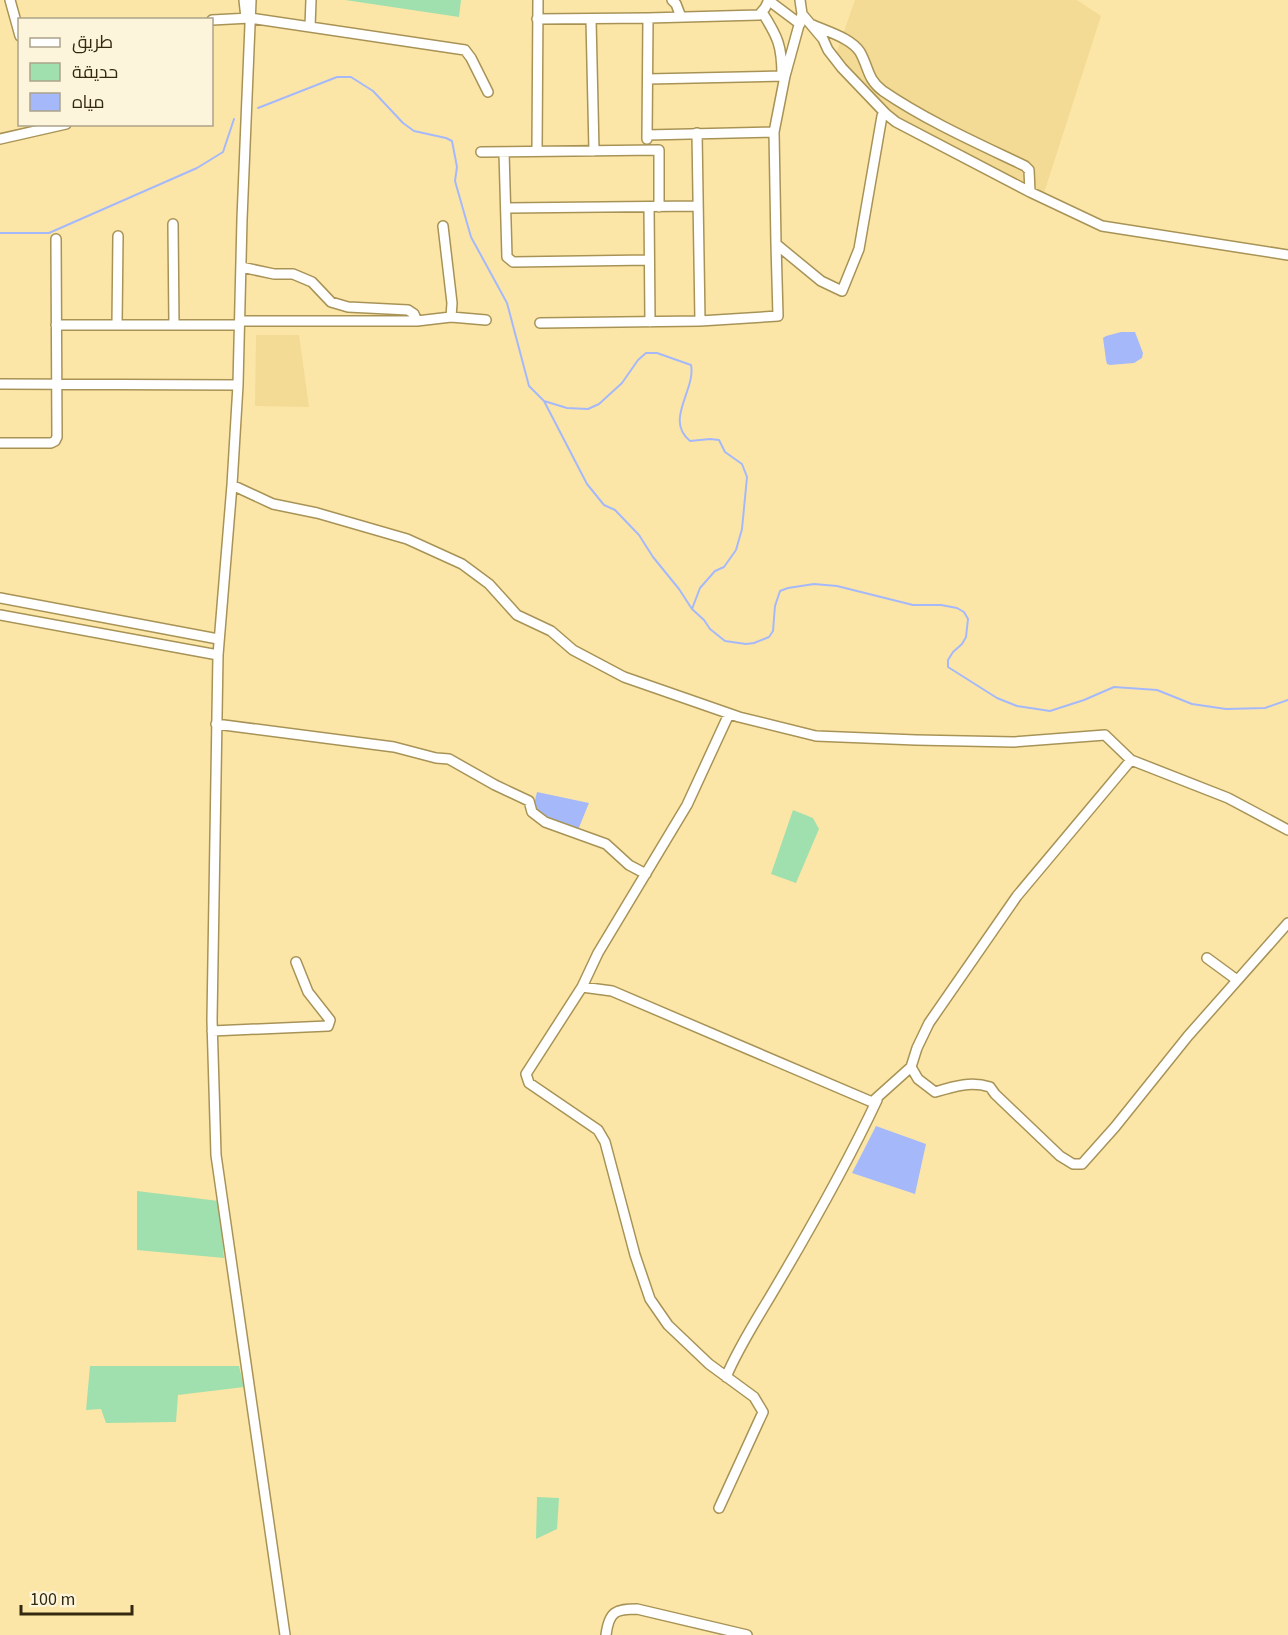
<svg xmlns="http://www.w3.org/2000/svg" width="1288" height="1635" viewBox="0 0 1288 1635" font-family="'Source Sans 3',Cairo,sans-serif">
<rect width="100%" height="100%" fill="#fce6a7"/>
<path fill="#f3da95" d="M855,0H1077L1101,16L1044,193L931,138L902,122L885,108L836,54Z
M256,335H299L309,407L255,406Z"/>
<path fill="#a0e0ae" d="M345,0H461L459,17Z
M793,810L813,818L819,829L796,883L771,874Z
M137,1191L219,1201L224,1258L137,1250Z
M90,1366H239L244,1387L178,1395L176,1422L106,1423L101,1409L86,1410Z
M537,1497L559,1498L557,1529L536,1539Z"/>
<path fill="#a5b9fa" d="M1121,332H1135L1143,353L1142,358L1134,363L1110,365L1107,364L1106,360L1103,338L1106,336Z
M537,792L589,803L578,830L532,812Z
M876,1126L926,1144L915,1194L852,1173Z"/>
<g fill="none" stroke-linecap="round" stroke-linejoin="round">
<path stroke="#a5b9fa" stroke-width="2" d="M258,108L337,77H351L373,91L403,123L414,131L446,138L452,141L457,167L455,181L471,237L507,303L529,386L544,401L567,408L588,409L599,404L622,383L638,360L646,353H657L691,365C696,390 664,420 690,441L710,439L719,440L725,452L742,464L747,477L742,529L736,550L724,567L715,571L700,588L692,609L704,620L710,629L725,641L746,644L754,643L769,637L773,631L775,606L780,591L788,588L814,584L837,586L913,605H941L957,608L964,612L968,619L966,637L962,644L953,652L948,660V667L997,698L1017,706L1050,711L1084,700L1114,687L1157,690L1192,704L1226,709L1265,708L1288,700
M0,233H49L197,168L223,152L234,119
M544,401L587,484L604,505L615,510L639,535L653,557L679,589L692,609"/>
<g stroke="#a89357" stroke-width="12">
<path id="minor" d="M10,0L20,36
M244,0L246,18
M251,0L242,219L238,385L232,485L218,655L212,1020L216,1155L285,1635
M672,0L676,4L681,17
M768,0L800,24
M800,0L802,14L823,39L828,50L842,68L886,114L896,122L1030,192L1102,226L1288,255
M762,12C778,37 782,46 782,76
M537,19L648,18L759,15L765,8L769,0
M591,19L594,151
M212,20L250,18L465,50L471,58L488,92
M813,25C828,32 851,38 860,52C869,68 867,79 883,91C927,121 977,143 1025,166L1029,170L1030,192
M310,27L311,0
M785,76L802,14
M774,132L776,244L821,281L842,291L859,249L882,116L884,113
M697,133L700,321
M647,135L774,132L785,76L648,79
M0,139L66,124
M647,139L648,18
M537,151L538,0
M481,152L659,150V207
M504,152L507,257L513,262L649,260
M649,207L650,322
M506,208L697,206
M173,224L174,325
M241,267L274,274H293L312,282L331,302L348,307L408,310L414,314L417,321
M451,317L486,320
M240,321H417L451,317L452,303L443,226
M540,323L700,321L778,316L776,244
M56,325H239
M117,325L118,236
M0,384L238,385
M0,443H51L55,441L57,437L56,239
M232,485L273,504L317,513L407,539L462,564L489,584L517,615L551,631L573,650L624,677L739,717L816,736L916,740L1014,742L1105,735L1131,760L1228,798L1288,830
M0,598L218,639
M0,615L218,655
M216,724L394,747L436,758L449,759L495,785L529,801L532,812L545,822L606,844L629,865L646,874
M1131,760L1017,896L929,1023L917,1048L911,1067L918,1079L935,1092C955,1086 971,1081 990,1087L995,1094L1060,1156L1073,1164H1082L1115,1127L1188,1036L1288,923
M1207,958L1237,980
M582,987L598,953L687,805L729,714
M212,1031L328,1026L330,1020L308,992L296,962
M726,1377C740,1344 759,1316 777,1285C813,1224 847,1164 877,1100
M719,1508L763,1412L754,1397L709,1364L668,1325L650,1299L635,1255L605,1142L598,1130L529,1083L526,1074L582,987L612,991L872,1102L911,1067
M606,1635C609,1611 616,1609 637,1609L747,1635"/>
</g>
<use href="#minor" stroke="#fff" stroke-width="9"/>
</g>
<rect x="18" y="18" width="195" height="108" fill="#fdf4dc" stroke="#aca38a" stroke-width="1.5"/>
<rect x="30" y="38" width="30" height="9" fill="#ffffff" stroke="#aca38a" stroke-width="1.5"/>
<text x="72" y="48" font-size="18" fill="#322910">طريق</text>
<rect x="30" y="63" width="30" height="18" fill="#a0e0ae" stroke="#aca38a" stroke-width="1.5"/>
<text x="72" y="78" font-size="18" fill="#322910">حديقة</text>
<rect x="30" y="93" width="30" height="18" fill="#a5b9fa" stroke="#aca38a" stroke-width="1.5"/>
<text x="72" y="108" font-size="18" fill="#322910">مياه</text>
<path d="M21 1605v9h111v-9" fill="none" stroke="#322910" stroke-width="3"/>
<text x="30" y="1605" font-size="18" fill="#322910" stroke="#fdf4dc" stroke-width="4.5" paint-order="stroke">100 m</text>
</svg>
